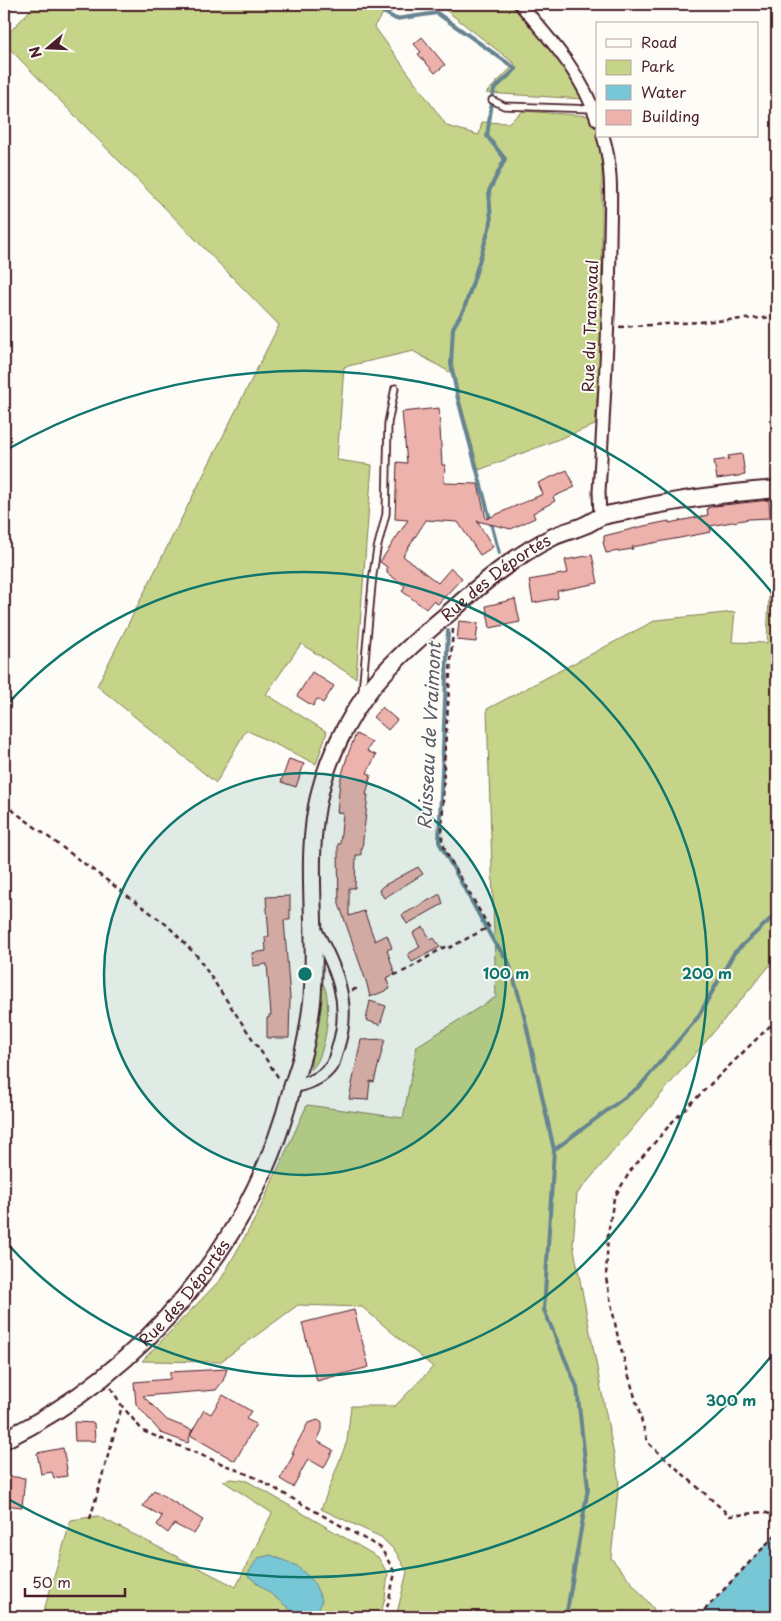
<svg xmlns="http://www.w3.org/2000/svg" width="781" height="1621" viewBox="0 0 781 1621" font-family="'Playpen Sans',sans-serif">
<rect width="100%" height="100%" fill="#fdfcf7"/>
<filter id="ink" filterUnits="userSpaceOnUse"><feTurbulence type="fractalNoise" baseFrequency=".02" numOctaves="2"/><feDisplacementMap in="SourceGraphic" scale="10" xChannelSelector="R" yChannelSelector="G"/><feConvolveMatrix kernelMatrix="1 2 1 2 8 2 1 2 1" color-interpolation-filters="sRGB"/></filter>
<g filter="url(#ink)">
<path fill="#c5d488" stroke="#887a5a" d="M36,4H420L383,14L374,26L447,126L479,135L482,122L508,123L523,111L591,116L597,131L602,157V338L595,425L479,470L453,374L413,351L344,367L337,460L372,465L356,678L301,644L266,694L327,732L316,764L246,730L216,783L97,686L279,325L4,43V38Z
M438,4H512L560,58L584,99L486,93L515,64Z
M777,549V957L577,1194L573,1244L619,1481L611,1558L654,1609L647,1617H396L407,1572L396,1552L381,1537L321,1509L347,1441L351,1406H395L433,1367L362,1307L298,1305L220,1362L142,1361L221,1279L256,1217L307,1105L403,1118L417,1046L496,997L487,709L656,620L735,612L732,642L767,643L771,550Z
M323,984C333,999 326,1062 310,1070L321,986Z
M232,1479L247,1481L378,1557L388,1574L385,1598L380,1617H42L71,1520L98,1516L236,1587L272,1513L223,1481Z"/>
<path fill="#78c7d6" stroke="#668492" d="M777,1534V1617H699Z
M271,1555L297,1566L313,1581L322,1600L317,1616L300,1617L247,1575L258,1558Z"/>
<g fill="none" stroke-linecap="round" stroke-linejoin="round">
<path stroke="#668492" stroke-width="4" d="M369,4L396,19L437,13L516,69L494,89L487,136L505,159L489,191L491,222L473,282L464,309L453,328L451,364L458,399L499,553
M448,631L439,842L494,942L508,960L522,1006L554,1150L544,1310L577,1387L588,1488L566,1617
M554,1150L640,1086L698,1017L734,953L777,913"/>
</g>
<path fill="#edb2ac" stroke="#4a1f2b" d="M422,37L445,65L435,73L418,54L421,52L414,44Z
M439,408L442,465H445L444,483L478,484L486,519L543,494L538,483L567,470L575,487L553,497L555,501L533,513L535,518L511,529L477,521L493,547L480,555L458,522L426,520L403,556L438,583L451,568L462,578L438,604L433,601L426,609L402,591L405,586L387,573V567L380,562L408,520L395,519L397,462L407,463L402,412Z
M742,454L745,475L717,479L714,461L729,459L728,456Z
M769,500L770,518L749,519L710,526L711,532L632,547L633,549L606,553L603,542H604V536L644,526L669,521V523L708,515L707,508L715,506Z
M592,555L598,583L557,591L558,598L533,603L529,580L568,573L565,560Z
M515,599L520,622L490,628L486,606Z
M459,621L478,623L476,642L457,640Z
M312,672L334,686L323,703L317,699L313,706L297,696Z
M382,707L397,720L388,730L373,717Z
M356,734L372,742L367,751L376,755L367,773L371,775L366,795H368L362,849H361V855H356L355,888H349V916L364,911L375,941L387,935L392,948L387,950L395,974L386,978L390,989L370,997L367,984L339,904L338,851V844H340L343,813L337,812L340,781L348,754Z
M289,759L304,764L296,787L281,782Z
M418,867L423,874L384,898L379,890L383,886Z
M440,894L443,904L407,924L402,915Z
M290,896V920H284L290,998L289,1038H267V1018H269V1015H271L267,964L253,966L252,953L266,951L265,937L269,936L266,897Z
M423,927L431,940L434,938L440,947L412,962L408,954L420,947L413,933Z
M370,1001L386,1006L380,1025L366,1020Z
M385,1039L374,1082L370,1081L368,1100L349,1099L361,1040Z
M354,1310L369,1367L317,1381L302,1323Z
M227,1369L223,1381L216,1390L143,1396L167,1420L192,1430L188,1443L161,1433L136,1404L134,1382L170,1379V1372Z
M223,1395L251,1411L246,1419L256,1424L235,1461L190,1435L204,1410L211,1414Z
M318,1420L322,1423V1430L317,1441L333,1450L324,1468L308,1459L293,1487L280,1479L294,1454L292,1453L308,1423Z
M74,1422L94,1423L95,1441H75Z
M63,1448L67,1469H66L67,1476L54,1478L52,1472L41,1474L37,1453Z
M4,1476L25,1478L22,1507L4,1505Z
M154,1490L203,1520L194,1534L174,1524L168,1533L157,1525L162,1516L143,1506Z"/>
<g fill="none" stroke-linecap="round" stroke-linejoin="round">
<g stroke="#4a1f2b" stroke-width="9">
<path id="lane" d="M492,100L504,106L594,109
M362,692L373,574L377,549L386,514L388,423L395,388"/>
</g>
<g stroke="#4a1f2b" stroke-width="15">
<path id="street" d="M520,4C550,39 583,75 597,120
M600,517L599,492C604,410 609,327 610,245C610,209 614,171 603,136
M293,1087C307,1084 323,1079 332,1065C335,1060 336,1052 338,1047C352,1003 336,967 315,929"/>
</g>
<g stroke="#4a1f2b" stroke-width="20">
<g id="secondary">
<path id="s1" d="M4,1440C144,1371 254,1240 292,1088C296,1075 301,1062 304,1049C308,1034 310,1017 312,1002C319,932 303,860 320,792C330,751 355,704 384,673C404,651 426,632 449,613C481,584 514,556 553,537C563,532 574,530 585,525C591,523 596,518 603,516C613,513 625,512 636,509C682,499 730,493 777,489"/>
</g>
</g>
<path stroke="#4a1f2b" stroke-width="2.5" stroke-dasharray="5 4" stroke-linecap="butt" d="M619,327L777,317
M4,804L167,925L197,956L280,1080
M394,975C409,971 429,955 445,947L447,949L489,927L447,854L442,841L444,765L453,629
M352,990L360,988
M777,1019L674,1120L631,1170L614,1198L608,1234L606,1278L618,1338L648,1443L730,1516L763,1512L777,1516
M111,1388L122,1406L143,1431L254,1477L381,1548L395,1573L385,1617
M90,1519L122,1406
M698,1617L777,1533"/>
<use href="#lane" stroke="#fdfcf7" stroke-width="5.5"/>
<use href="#street" stroke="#fdfcf7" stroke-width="11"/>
<use href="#secondary" stroke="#fdfcf7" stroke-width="16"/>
</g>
</g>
<circle cx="305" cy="974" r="201" fill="#0f766e" fill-opacity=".12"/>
<g fill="none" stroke="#0f766e" stroke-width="2.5">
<circle cx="305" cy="974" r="201"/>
<path d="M4 708A402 402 0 1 1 4 1240"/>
<path d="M777 1349A603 603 0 0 1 8 1499M8 449A603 603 0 0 1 777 599"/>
</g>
<g text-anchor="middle" stroke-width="4" stroke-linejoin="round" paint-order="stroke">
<g font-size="16" fill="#4a1f2b" stroke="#fdfcf7">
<text transform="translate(590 326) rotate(-88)" y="6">Rue du Transvaal</text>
<text dy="6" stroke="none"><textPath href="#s1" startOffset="1052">Rue des Déportés</textPath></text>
<text dy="6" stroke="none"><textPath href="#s1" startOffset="235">Rue des Déportés</textPath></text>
</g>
<g font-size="18" font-style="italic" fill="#5a5a67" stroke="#fdfcf7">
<text transform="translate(430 736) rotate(-87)" y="6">Ruisseau de Vraimont</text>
</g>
</g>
<circle cx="305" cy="974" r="8" fill="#0f766e" stroke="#fdfcf7" stroke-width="2.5"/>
<g font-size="15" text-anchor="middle" font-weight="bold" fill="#0f766e" stroke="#fdfcf7" stroke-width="4" stroke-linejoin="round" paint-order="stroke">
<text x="506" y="979">100 m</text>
<text x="707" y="979">200 m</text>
<text x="731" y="1406">300 m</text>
</g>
<rect width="781" height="1621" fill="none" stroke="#fdfcf7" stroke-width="20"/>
<rect x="10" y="10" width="761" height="1601" fill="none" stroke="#4a1f2b" stroke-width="2" filter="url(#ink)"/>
<rect x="596" y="22" width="162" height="115" fill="#fdfcf7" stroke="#b5a4a5"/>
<rect x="606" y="39" width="25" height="8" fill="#fdfcf7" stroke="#b5a4a5"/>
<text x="641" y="48" font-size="15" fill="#4a1f2b">Road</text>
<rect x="606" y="60" width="25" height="15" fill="#c5d488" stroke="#b5a4a5"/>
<text x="641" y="72" font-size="15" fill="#4a1f2b">Park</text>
<rect x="606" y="85" width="25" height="15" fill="#78c7d6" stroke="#b5a4a5"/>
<text x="641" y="98" font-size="15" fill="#4a1f2b">Water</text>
<rect x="606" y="110" width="25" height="15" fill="#edb2ac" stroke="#b5a4a5"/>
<text x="641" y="122" font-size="15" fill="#4a1f2b">Building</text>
<g transform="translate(48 48) rotate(251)" stroke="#fdfcf7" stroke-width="4" paint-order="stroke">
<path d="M0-4L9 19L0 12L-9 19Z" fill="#4a1f2b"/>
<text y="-8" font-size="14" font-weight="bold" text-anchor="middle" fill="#4a1f2b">N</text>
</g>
<path d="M25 1588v8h100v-8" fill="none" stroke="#4a1f2b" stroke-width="2.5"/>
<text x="32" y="1588" font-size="15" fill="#4a1f2b" stroke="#fdfcf7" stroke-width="4" paint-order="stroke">50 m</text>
</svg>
